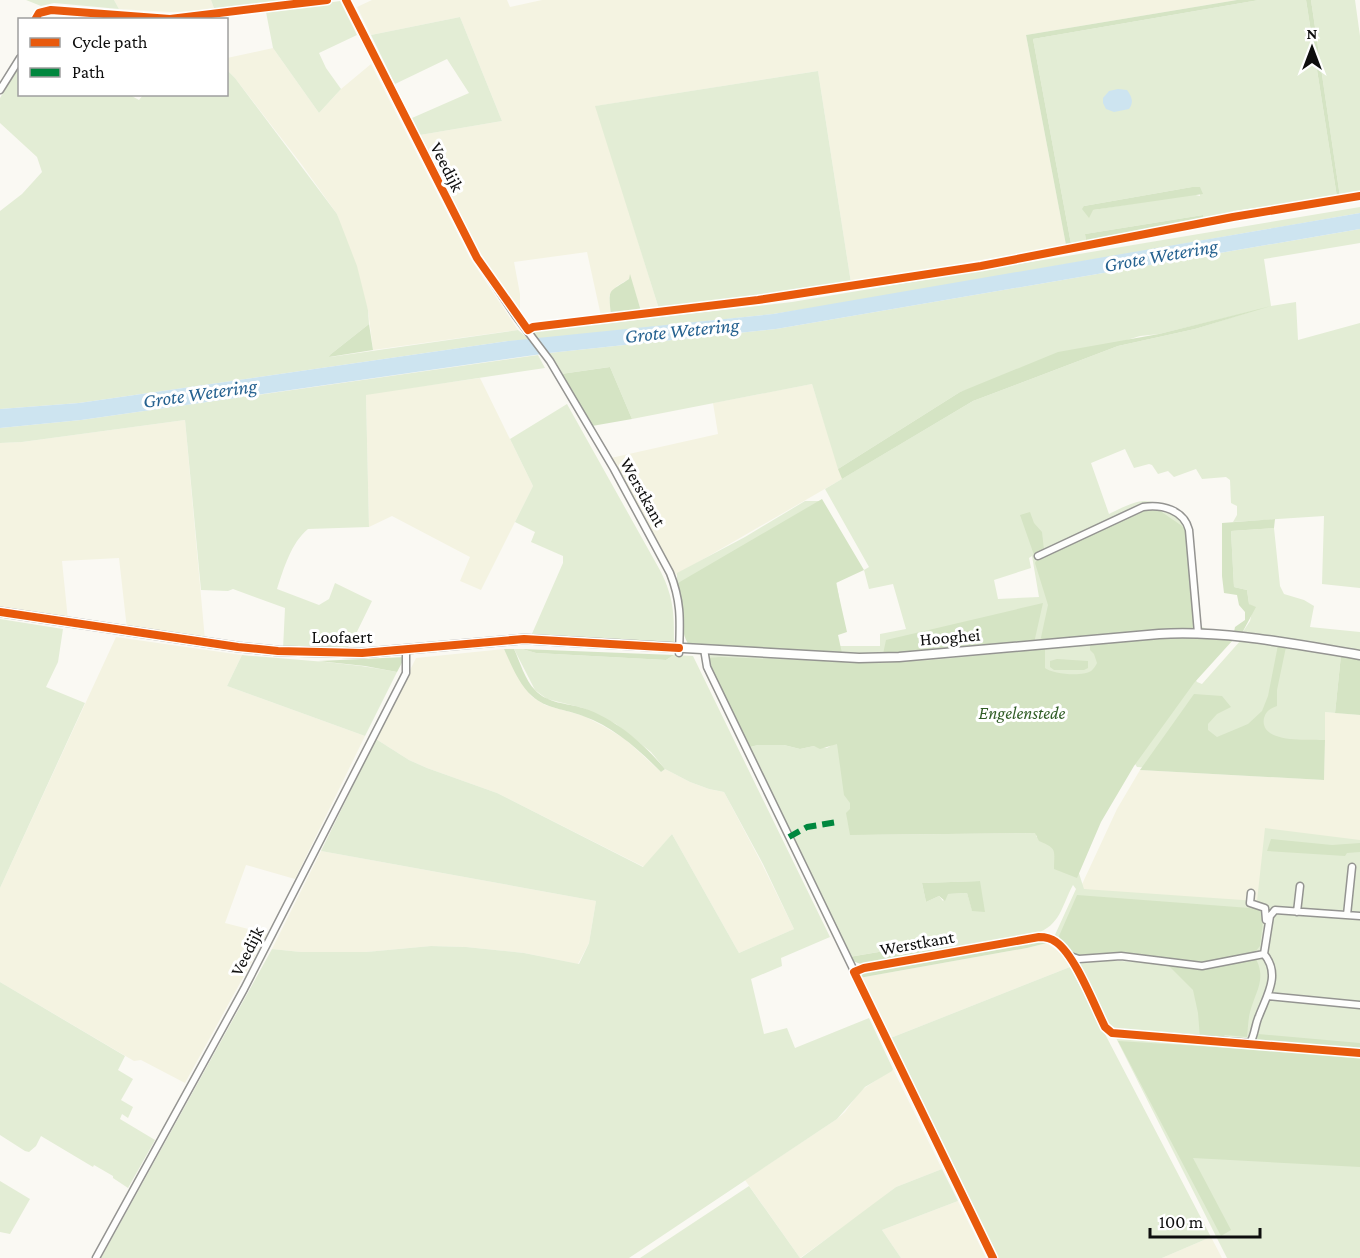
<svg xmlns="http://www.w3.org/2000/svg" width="1360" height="1258" viewBox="0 0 1360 1258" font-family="'Crimson Pro',serif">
<rect width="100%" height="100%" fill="#faf9f3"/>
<path fill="#f4f3e1" d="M114,0H211L215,11L170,12L119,9Z
M372,0H507L510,7L542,0H1237L1026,35L1066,245L851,283L818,71L596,106L659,309L641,311L630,276L629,279L617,286L609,296L611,315L601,316L587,252L514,262L520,294V313L503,293L484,264L466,230L420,135L502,121L460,17L371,35L357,7Z
M273,48L319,113L341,89L371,64L470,258L518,330L373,350L368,310L337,214L302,165L235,78L227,70V58Z
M480,378L533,486L481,590L460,581L470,557L392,516L369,527L366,394Z
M812,384L842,479L676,575L611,458L718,434L713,403Z
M185,420L205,640L127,629L119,558L62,561L68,620L0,610V443L22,442Z
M116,637L242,655L227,686L365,736L295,879L246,865L225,923L267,934L185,1083L141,1060L134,1061L0,982V888Z
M504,649L531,696L545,705L584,716L605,727L625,739L661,772L665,769L690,782L709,789L724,792L762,864L794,929L739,953L672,834L644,867L497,793L427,768L409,760L376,739L416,658Z
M1325,712L1360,715V843L1263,909L1077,895L1117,809L1140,770L1324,780Z
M321,851L596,901L589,943L578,964L524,953L466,947L431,946L366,952H301L272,949Z
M1047,943L1062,954L1070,967L888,1039L859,978L1027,948Z
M893,1069L942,1169L896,1187L868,1209L800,1258L745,1180L837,1119L845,1112L860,1091Z
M958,1201L986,1258H901L882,1230Z
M1211,1237L1222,1258H1162Z"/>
<path fill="#e3edd5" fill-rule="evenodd" d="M26,0H114L119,9L54,3L41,6Z
M211,0H293L215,11Z
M1259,0H1306L1337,197L1233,211V215L1204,220L1203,215L1085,234L1086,241L1071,244L1033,39ZM1192,187H1200V196L1192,194L1093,210L1084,206Z
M1311,0H1355L1360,36V193L1340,197Z
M340,1L357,35L319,53L326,68L341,89L319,113L273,48L266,12Z
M460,17L502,121L420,135L412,118L469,93L447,59L395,84L371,35Z
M19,66L20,94H128L139,100L143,95L226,94L227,70L235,78L337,214L357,266L368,310L369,324L331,354L330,357L518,330L530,340L508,341L79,403L0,409V211L22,194L42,172L37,157L0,123V98Z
M818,71L851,283L659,309L595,106Z
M1360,207V213L826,306L773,314L538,339L532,332L792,302Z
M1360,229V243L1264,259L1271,306L1296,302L1298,340L1360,323V588L1322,584L1324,516L1233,522L1237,515V506L1231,503L1230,480L1226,477L1202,479L1196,469L1174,477L1168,471L1158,474L1152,465L1149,464L1134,468L1125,449L1091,463L1109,514C1146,496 1144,498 1182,513L1189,622L1220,634L1190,670L1197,682L1202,684L1241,640L1341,655L1335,713L1325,712V740H1318L1317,779L1137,767L1130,756L1076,864L1084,889L1257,901L1265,828L1360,840V1258H1227L1114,1034L1076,964L1097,961H1120L1168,964L1069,949L1054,937L1076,889L1073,885C1061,907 1061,925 1035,934L934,952L931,943L849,957L746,748L758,745H784L800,749L814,746L827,748L832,745L745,743L700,646L685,634L677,585V573L745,537L805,501H820L835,573L843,622L835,634V646H880V634L906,629L893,584L869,589L864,570L869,567L825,489L973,401L1118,346L1195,329L1253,311L1159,334L1140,336L960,392L838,469L812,384L632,419L610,367L561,374L549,353L776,329ZM1032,556L1039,597L998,599L994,580L1031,568L1029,558ZM1046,828L1036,837V833L850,835ZM980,881L972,910L967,893L947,894L943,901L939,896L926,902L922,883Z
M538,355L545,368L366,395L369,527L308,529C291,543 284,568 277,589L319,605L329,599L335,583L372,601L351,644L346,649H283L285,608L233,589L228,591L201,590L185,420L22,442L0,443V428L81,420Z
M567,404L661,572C674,599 674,614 674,643L531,636L563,563V556L531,542L535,532L515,522L533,486L510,439Z
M1274,528L1280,586L1284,594L1304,600L1314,606L1310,627L1360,632V651L1242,633L1250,621L1253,607L1249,604L1247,590L1234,587L1231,531Z
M0,619L63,629L58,662L46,687L85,703L0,888Z
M514,649H522L536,653L666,660L674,655L693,656L830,937L781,958L782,966L751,979L764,1034L787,1028L795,1048L869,1018L893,1069L892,1071L865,1087L837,1119L629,1258H101L272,949L301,952H366L431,946L466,947L524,953L579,964L589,943L596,901L321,851L376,739L409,760L427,768L497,793L643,867L672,834L739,953L794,929L763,864L724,792L709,789L690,782L665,769L651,752L616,724L583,708L547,699L535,690Z
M242,655C294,660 345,662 397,672L365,736L227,686Z
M1070,967L1211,1237L1162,1258H998L888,1039Z
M0,982L125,1056L118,1070L133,1079L121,1100L133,1107L128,1118L122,1114L120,1119L155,1140L128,1188L113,1178V1176L94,1165L93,1167L41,1136L36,1146L29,1152L25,1151L0,1135Z
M942,1169L958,1201L882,1230L901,1258H801L896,1187Z
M0,1181L30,1199L10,1234L0,1232Z
M749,1186L800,1258H640Z"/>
<path fill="#d5e4c4" d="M1237,0H1259L1033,39L1071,244L1066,245L1026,35Z
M1306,0H1311L1340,197H1337Z
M1192,187H1200L1203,194L1093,210L1089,218L1082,209L1084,206Z
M1203,215L1204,220L1086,241L1085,234Z
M630,274L641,311L611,315C608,288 608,293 629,279Z
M1271,306L1195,329L1118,346L973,401L842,479L838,469L960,392L1058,352L1159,334Z
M369,324L373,350L329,357L331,354Z
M610,367L632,419L592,426L561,374Z
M822,499L864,570L836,583L847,632L838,635L842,653L689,645C679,632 682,600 678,583Z
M1150,504L1185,528L1195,625L1194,629L1157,631L1040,642L1048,605L1035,563L1036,561Z
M1030,512L1034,523L1042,532L1044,550L1034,555L1020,515Z
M1275,519L1274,528L1231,531L1234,587L1247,590L1249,604L1256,607L1242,633L1234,632L1235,627L1245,620V612L1239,605L1237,595L1224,593L1222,576V523Z
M1043,603L1034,643L959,651L883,654L886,640Z
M1172,637L1233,640L1194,683L1134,766L1101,822L1077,878L1054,869C1054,850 1058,849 1039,841L1035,833L850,835L846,813L850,809V803L844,795L837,744L820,749L814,746L800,749L784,745H758L746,748L706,658L721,657L874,663L933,660L1045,649V668C1052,674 1082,677 1091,671C1093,670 1096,665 1097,663L1094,654L1090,650V645Z
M1278,645L1286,647L1277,690V706C1271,708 1266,711 1264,718C1259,744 1308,739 1325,740L1324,780L1140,770L1194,694L1222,696L1231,707L1217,714L1208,724V730L1217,737L1248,724L1262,711L1268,696Z
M504,649H514C520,662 525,680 535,690C548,704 567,703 583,708C616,719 643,743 665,769L661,772C638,749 614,727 583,716C566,709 546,709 532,696C519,685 511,664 504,649Z
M522,649L674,655L666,660L536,653Z
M1341,655L1360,658V715L1335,713Z
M405,657L397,672L365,666L318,661Z
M1057,659L1088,661V668L1084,670H1054L1050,667V661Z
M1271,839L1332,845L1360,843V852L1347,853L1345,856L1267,851Z
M980,881L985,912L972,911L967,893L948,894L945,901L939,896L926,902L922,883Z
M1077,895L1263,909L1264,913L1260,946L1255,952L1202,964L1133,956L1078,958C1070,954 1061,946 1059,936Z
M1032,940L1047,943L1027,948L859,978L864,972Z
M932,943L934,952L864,965L855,962L849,957Z
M1255,957C1267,979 1256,990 1250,1012C1248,1020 1248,1029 1247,1037L1225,1035L1220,1040L1200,1038L1198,1013L1193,990L1169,966L1203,967Z
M1258,1034L1360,1043V1050L1257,1043L1253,1041Z
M1118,1041L1360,1056V1167L1193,1158L1231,1230L1221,1236Z"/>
<path fill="#cde4f0" d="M1118,89L1127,90C1132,97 1134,102 1129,109L1114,112L1106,109L1103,103V98L1109,91Z
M1360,213V229L776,329L549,353L81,420L0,428V409L79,403L508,341L773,314Z"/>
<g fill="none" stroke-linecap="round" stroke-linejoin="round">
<g stroke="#949491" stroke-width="9">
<path id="minor" d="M346,0L477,258L516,316L550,361L614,469L670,573C682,603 680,623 679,653
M35,20L39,13L51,10L170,19L327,0
M0,90L20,58
M1038,556L1143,507C1162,504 1184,510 1189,530L1198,633
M704,649L707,667L993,1258
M1251,893L1250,903L1265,908L1266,920
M1297,912L1300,886
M1347,915L1352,867
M1070,956L1079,959L1121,956L1202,966L1264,954
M854,972L864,968L1039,937C1045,937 1052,939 1056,942C1075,955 1094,1005 1105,1027L1112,1033L1250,1043C1255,1035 1255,1024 1259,1016C1267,995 1281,974 1264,954L1270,916L1275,910L1360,916
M1268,996L1360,1005
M96,1258L244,989L406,673V650"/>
</g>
<g stroke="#949491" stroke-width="11">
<path id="tertiary" d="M0,612L238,647L278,651L362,653L524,639L859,658L899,657L1159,634C1226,630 1293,644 1360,655"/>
</g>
<use href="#minor" stroke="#fefefd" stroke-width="6"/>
<use href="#tertiary" stroke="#fefefd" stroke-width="8"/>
<path stroke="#00873e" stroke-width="6" stroke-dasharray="12 6" stroke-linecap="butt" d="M789,837L807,827L837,822"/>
<g stroke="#fff" stroke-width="11">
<path id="cycleway" d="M346,0L477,258L528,330L533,327L758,300L981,266L1233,217L1360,196
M35,20L39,13L51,10L170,19L327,0
M0,612L238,647L278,651L362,653L524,639L679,648
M993,1258L854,972L864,968L1039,937C1045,937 1052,939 1056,942C1075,955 1094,1005 1105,1027L1112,1033L1360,1053"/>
</g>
<use href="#cycleway" stroke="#e8590c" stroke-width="8"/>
</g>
<g text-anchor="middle" stroke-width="6" stroke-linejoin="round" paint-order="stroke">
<g font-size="18" fill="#0e0e0e" stroke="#fff">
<text transform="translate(447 167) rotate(63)" y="6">Veedijk</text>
<text transform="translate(643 492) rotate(61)" y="6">Werstkant</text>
<text x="342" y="643">Loofaert</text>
<text transform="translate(950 637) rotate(-5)" y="6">Hooghei</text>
<text transform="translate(917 943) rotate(-10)" y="6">Werstkant</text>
<text transform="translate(247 951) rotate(-63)" y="6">Veedijk</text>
</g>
<g font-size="18" font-style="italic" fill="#315d26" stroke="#fff">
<text x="1022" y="719">Engelenstede</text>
</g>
<g font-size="20" font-style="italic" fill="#266290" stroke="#fff">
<text transform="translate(1161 255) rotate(-10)" y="7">Grote Wetering</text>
<text transform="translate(682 330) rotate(-6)" y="7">Grote Wetering</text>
<text transform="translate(200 393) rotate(-8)" y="7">Grote Wetering</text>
</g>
</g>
<rect x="18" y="18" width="210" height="78" fill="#ffffff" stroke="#9f9f9f" stroke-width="1.5"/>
<rect x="30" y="38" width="30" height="9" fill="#e8590c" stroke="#9f9f9f" stroke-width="1.5"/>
<text x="72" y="48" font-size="18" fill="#0e0e0e">Cycle path</text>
<rect x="30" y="68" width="30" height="9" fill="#00873e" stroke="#9f9f9f" stroke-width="1.5"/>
<text x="72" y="78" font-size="18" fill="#0e0e0e">Path</text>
<g transform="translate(1312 48)" stroke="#ffffff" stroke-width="4.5" paint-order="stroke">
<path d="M0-4.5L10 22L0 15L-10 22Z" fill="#0e0e0e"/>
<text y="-9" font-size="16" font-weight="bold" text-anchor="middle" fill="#0e0e0e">N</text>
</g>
<path d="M1150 1228v9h110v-9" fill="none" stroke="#0e0e0e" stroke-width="3"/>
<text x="1159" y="1228" font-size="18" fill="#0e0e0e" stroke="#ffffff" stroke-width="4.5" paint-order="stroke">100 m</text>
</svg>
